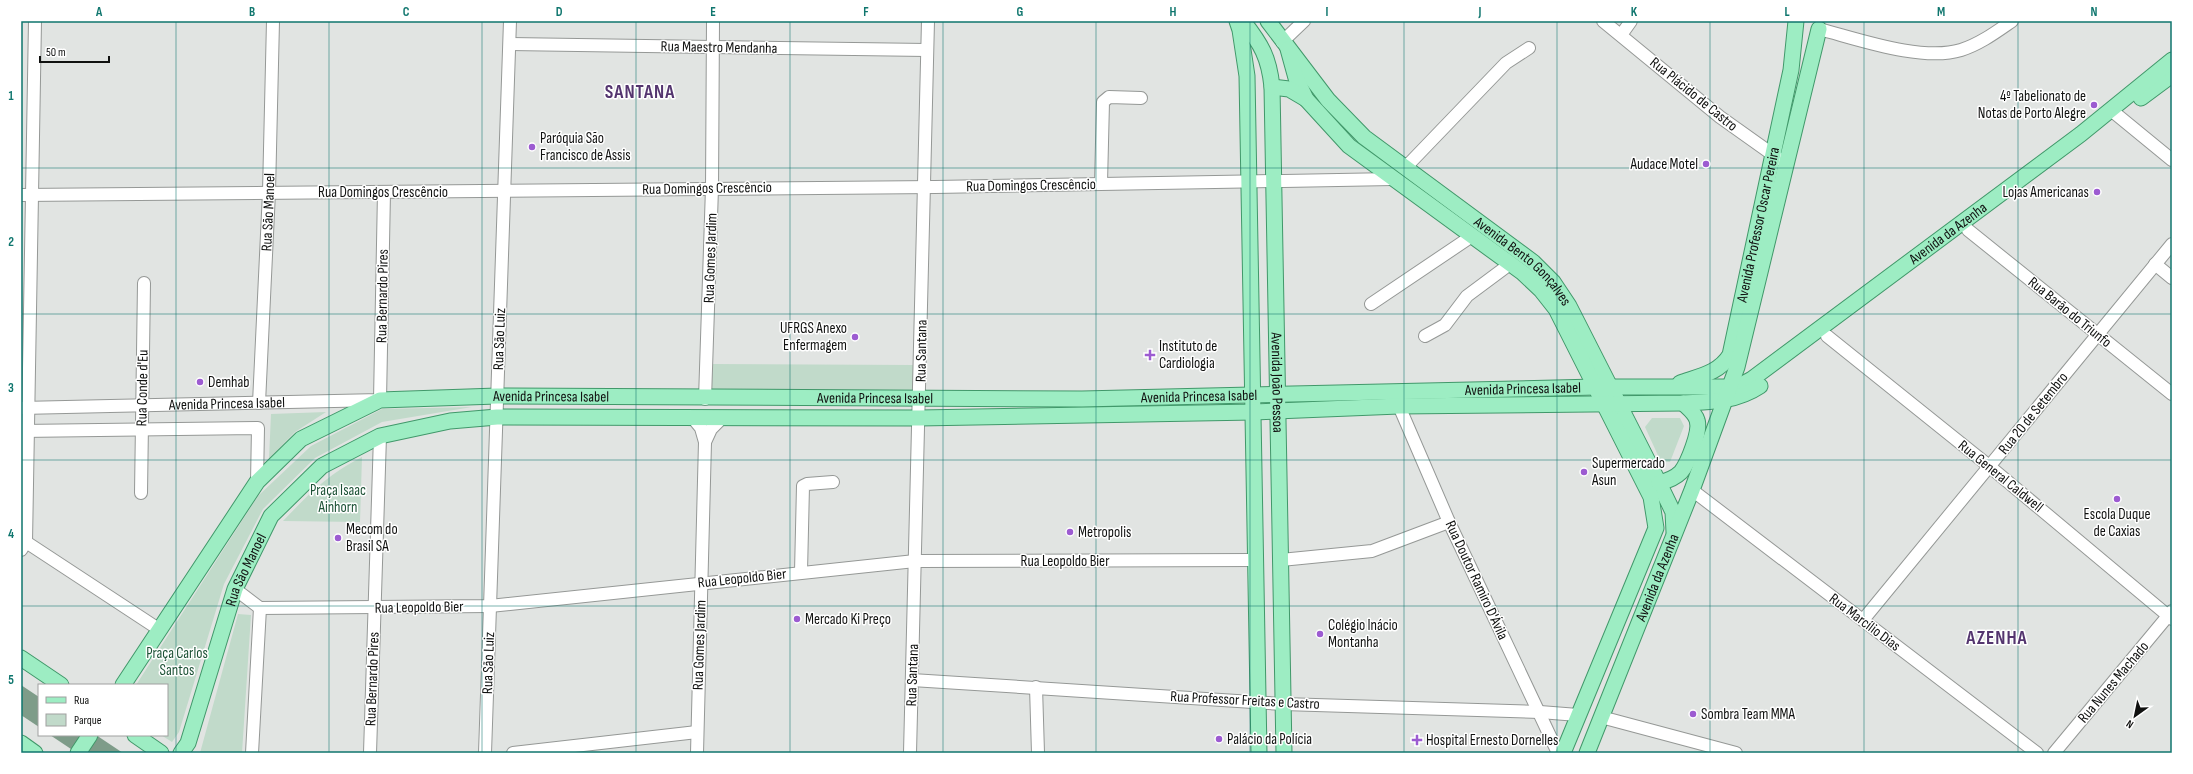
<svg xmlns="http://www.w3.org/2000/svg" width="2193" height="774" viewBox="0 0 2193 774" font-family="'Sofia Sans Condensed',sans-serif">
<rect width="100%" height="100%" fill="#e1e4e2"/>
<path fill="#c1daca" d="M711,364L913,365V392L711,391Z
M472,407L382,422L315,458L263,509L224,584L179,732L172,742L161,735H167V685H136L258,496L311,446L382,409Z
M326,412L295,432L269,459L271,414Z
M1652,418H1680L1684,426L1670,462H1661L1645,427Z
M362,457L360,522L283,521C311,492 326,476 362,457Z
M238,614L251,615L242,753H200Z"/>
<path fill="#7e9c89" d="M21,685L39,697V727L21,715Z
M50,735H96L123,753H77Z"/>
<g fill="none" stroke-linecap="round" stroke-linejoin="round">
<g stroke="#959896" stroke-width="14">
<g id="minor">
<path d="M1603,21L1720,117L1779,159"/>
<path d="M1819,29C1858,39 1922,62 1961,50C1980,44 1996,32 2012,21"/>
<path d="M1621,35L1631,21"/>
<path d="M1282,42L1304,21"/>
<path d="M510,44L927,50"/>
<path d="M2111,110L2172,160"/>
<path d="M1405,168L1506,63L1529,48"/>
<path d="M1101,183L1103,102L1109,97L1141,98"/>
<path d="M21,195L935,187L1393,179"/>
<path d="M1968,230L2172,394"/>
<path d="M2155,264L2172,278"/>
<path d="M1371,304L1472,236"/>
<path d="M1425,336L1445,325L1467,296L1510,264"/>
<path d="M1827,336L1989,466L2172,619"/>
<path d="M705,399L712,188L713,21"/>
<path id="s1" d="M259,403L269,192L273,21"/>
<path d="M1399,406L1449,522L1558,753"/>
<path id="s2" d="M21,408L380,400L384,192"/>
<path d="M692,417L701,428L705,442L697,753"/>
<path d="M21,431L258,428L257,482"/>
<path d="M705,442L711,429L722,418"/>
<path d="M1692,490L2037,753"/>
<path d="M141,493L144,283"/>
<path d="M26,542L160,630"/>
<path d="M21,550L26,542L35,21"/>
<path d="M1281,560L1372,551L1449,522"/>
<path d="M801,572L803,486L807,484L833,482"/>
<path d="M235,589L260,608L490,606L915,561L1255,560"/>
<path d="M1863,620L2172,244"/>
<path d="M912,680L1283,704L1540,712L1578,715"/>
<path d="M1036,687L1038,753"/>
<path d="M1601,717L1736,753"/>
<path d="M252,753L260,608"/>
<path d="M370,753L380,436"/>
<path d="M485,753L510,21"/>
<path d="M513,753L697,732"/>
<path d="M910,753L928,21"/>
<path d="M2054,753L2172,611"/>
</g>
</g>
<g stroke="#41986a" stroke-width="17">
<g id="major">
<path d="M1237,21L1240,30L1247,76L1259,753"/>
<path id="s3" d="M1243,21C1261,44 1269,57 1272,87L1284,753"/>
<path id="s4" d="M1268,21L1328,100L1364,137L1533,262L1553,282L1569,306L1659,483L1673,512L1674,532"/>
<path d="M1288,49L1296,78L1306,99L1349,146L1523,273L1541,290L1556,309L1651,497L1656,528L1563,753"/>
<path d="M1272,87L1289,89L1306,99"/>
<path d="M2141,98L2172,75"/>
<path id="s5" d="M1680,383C1700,376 1719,373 1730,355L1791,70L1796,21"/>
<path d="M1659,483C1667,481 1675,478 1681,472C1688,463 1701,431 1697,420C1695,413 1688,408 1683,403"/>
<path d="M21,658L61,685"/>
<path id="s6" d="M123,685L257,482L301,439L380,400L497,396L1082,399L1596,387H1730L1741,385L1752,379L2081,134L2172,60"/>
<path d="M135,735L161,753"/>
<path d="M21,743L35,753"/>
<path d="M78,753L90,735"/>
<path id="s7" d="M181,753L188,743L235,589L271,516L322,466L380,436L450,421L497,417L919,418L1254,412L1399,406L1683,403C1710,402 1736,402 1760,386"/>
<path id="s8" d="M1587,753L1692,490L1737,367L1819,29"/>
</g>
</g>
<use href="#minor" stroke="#fff" stroke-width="12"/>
<use href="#major" stroke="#9dedc3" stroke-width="15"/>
</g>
<path fill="none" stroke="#0f766e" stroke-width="1" stroke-opacity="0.55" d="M176,21V753M329,21V753M482,21V753M636,21V753M790,21V753M943,21V753M1096,21V753M1250,21V753M1404,21V753M1557,21V753M1710,21V753M1864,21V753M2018,21V753M21,168H2172M21,314H2172M21,460H2172M21,606H2172"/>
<g fill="#9c5bd1" stroke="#fff" stroke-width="1.5">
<circle cx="2094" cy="105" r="4"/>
<circle cx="532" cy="147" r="4"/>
<circle cx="1706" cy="164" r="4"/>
<circle cx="2097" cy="192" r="4"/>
<circle cx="855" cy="337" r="4"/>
<path d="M1148 349h4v4h4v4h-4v4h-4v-4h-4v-4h4z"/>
<circle cx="200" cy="382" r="4"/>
<circle cx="1584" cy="472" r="4"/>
<circle cx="2117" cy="499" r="4"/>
<circle cx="1070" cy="532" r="4"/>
<circle cx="338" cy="538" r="4"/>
<circle cx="797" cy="619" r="4"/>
<circle cx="1320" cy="634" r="4"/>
<circle cx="1693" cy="714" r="4"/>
<circle cx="1219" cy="739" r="4"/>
<path d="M1415 734h4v4h4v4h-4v4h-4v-4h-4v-4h4z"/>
</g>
<g text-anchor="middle" stroke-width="3" stroke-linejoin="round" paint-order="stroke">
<g font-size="15" fill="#101110" stroke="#fff">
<text transform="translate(719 47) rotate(1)" y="5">Rua Maestro Mendanha</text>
<text transform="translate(1694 94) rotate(39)" y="5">Rua Plácido de Castro</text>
<text transform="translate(1031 185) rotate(-1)" y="5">Rua Domingos Crescêncio</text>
<text transform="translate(707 188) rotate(-1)" y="5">Rua Domingos Crescêncio</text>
<text x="383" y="197">Rua Domingos Crescêncio</text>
<text dy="5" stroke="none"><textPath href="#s1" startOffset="191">Rua São Manoel</textPath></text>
<text dy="5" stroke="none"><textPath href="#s5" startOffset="192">Avenida Professor Oscar Pereira</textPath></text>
<text dy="5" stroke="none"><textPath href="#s6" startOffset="2011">Avenida da Azenha</textPath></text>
<text transform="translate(710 258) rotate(-88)" y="5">Rua Gomes Jardim</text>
<text dy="5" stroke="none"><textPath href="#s4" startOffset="353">Avenida Bento Gonçalves</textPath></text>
<text transform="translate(382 296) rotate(-89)" y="5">Rua Bernardo Pires</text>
<text transform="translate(2070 312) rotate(39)" y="5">Rua Barão do Triunfo</text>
<text transform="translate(499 339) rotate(-88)" y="5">Rua São Luiz</text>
<text transform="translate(921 351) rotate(-89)" y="5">Rua Santana</text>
<text dy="5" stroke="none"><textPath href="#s3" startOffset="369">Avenida João Pessoa</textPath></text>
<text transform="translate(142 388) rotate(-89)" y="5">Rua Conde d'Eu</text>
<text dy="5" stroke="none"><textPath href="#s6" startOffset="1536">Avenida Princesa Isabel</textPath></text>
<text dy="5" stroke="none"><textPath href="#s6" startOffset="1212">Avenida Princesa Isabel</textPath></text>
<text dy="5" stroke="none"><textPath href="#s6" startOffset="564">Avenida Princesa Isabel</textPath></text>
<text dy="5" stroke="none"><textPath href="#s6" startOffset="888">Avenida Princesa Isabel</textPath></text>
<text dy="5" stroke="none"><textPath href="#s2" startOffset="206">Avenida Princesa Isabel</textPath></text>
<text transform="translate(2033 413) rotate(-51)" y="5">Rua 20 de Setembro</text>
<text transform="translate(2001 476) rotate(39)" y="5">Rua General Caldwell</text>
<text x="1065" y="566">Rua Leopoldo Bier</text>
<text dy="5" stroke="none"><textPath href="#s7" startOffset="195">Rua São Manoel</textPath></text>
<text transform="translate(742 578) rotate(-6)" y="5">Rua Leopoldo Bier</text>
<text dy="5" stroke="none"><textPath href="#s8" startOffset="189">Avenida da Azenha</textPath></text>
<text transform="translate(1477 580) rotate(65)" y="5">Rua Doutor Ramiro D'Ávila</text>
<text transform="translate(419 607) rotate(-1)" y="5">Rua Leopoldo Bier</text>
<text transform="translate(1865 622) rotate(37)" y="5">Rua Marcílio Dias</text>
<text transform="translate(699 645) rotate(-88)" y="5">Rua Gomes Jardim</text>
<text transform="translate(488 663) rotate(-88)" y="5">Rua São Luiz</text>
<text transform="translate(912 675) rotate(-88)" y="5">Rua Santana</text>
<text transform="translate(372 679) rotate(-88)" y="5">Rua Bernardo Pires</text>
<text transform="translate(2113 682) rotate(-50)" y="5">Rua Nunes Machado</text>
<text transform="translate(1245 700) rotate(3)" y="5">Rua Professor Freitas e Castro</text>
</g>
<g font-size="15" fill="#101110" stroke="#fff" text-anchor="start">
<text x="2086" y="101" text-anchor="end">4º Tabelionato de<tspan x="2086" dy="17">Notas de Porto Alegre</tspan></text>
<text x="540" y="143">Paróquia São<tspan x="540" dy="17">Francisco de Assis</tspan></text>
<text x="1698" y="169" text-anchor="end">Audace Motel</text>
<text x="2089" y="197" text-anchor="end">Lojas Americanas</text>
<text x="847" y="333" text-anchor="end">UFRGS Anexo<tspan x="847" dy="17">Enfermagem</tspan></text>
<text x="1159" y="351">Instituto de<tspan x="1159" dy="17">Cardiologia</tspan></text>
<text x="208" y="387">Demhab</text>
<text x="1592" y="468">Supermercado<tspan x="1592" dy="17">Asun</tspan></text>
<text x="2117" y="519" text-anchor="middle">Escola Duque<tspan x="2117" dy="17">de Caxias</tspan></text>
<text x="346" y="534">Mecom do<tspan x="346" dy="17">Brasil SA</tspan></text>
<text x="1078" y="537">Metropolis</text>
<text x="805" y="624">Mercado Ki Preço</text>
<text x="1328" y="630">Colégio Inácio<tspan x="1328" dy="17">Montanha</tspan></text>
<text x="1701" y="719">Sombra Team MMA</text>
<text x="1227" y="744">Palácio da Polícia</text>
<text x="1426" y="745">Hospital Ernesto Dornelles</text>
</g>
<g font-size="15" fill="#1d5236" stroke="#fff">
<text x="338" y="495">Praça Isaac<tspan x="338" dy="17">Ainhorn</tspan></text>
<text x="177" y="658">Praça Carlos<tspan x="177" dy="17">Santos</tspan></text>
</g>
<g font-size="19" font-weight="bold" letter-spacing="1" fill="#54356f" stroke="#fff">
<text x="640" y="98">SANTANA</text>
<text x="1997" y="644">AZENHA</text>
</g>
</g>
<rect width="2193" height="774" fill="none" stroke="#ffffff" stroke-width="44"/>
<rect x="38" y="684" width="130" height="52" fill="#ffffff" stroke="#9fa09f"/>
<rect x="46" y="697" width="20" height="6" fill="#9dedc3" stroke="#9fa09f"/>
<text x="74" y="704" font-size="12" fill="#101110">Rua</text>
<rect x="46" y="714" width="20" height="12" fill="#c1daca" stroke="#9fa09f"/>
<text x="74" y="724" font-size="12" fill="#101110">Parque</text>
<g transform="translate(2135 716) rotate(213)" stroke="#ffffff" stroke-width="3" paint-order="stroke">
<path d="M0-3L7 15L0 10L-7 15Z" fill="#101110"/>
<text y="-6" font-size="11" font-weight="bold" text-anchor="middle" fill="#101110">N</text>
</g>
<path d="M40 56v6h69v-6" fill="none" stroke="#101110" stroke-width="2"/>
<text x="46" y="56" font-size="12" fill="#101110" stroke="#ffffff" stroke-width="3" paint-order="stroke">50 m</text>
<rect x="22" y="22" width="2149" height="730" fill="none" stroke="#0f766e" stroke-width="1.5"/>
<g font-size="13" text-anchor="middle" font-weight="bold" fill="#0f766e">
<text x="99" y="16">A</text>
<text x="252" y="16">B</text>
<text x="406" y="16">C</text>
<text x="559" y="16">D</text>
<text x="713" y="16">E</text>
<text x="866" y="16">F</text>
<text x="1020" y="16">G</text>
<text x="1173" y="16">H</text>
<text x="1327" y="16">I</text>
<text x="1480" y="16">J</text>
<text x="1634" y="16">K</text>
<text x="1787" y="16">L</text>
<text x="1941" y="16">M</text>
<text x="2094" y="16">N</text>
<text x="11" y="100">1</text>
<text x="11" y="246">2</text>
<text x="11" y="392">3</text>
<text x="11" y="538">4</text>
<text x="11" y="684">5</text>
</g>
</svg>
